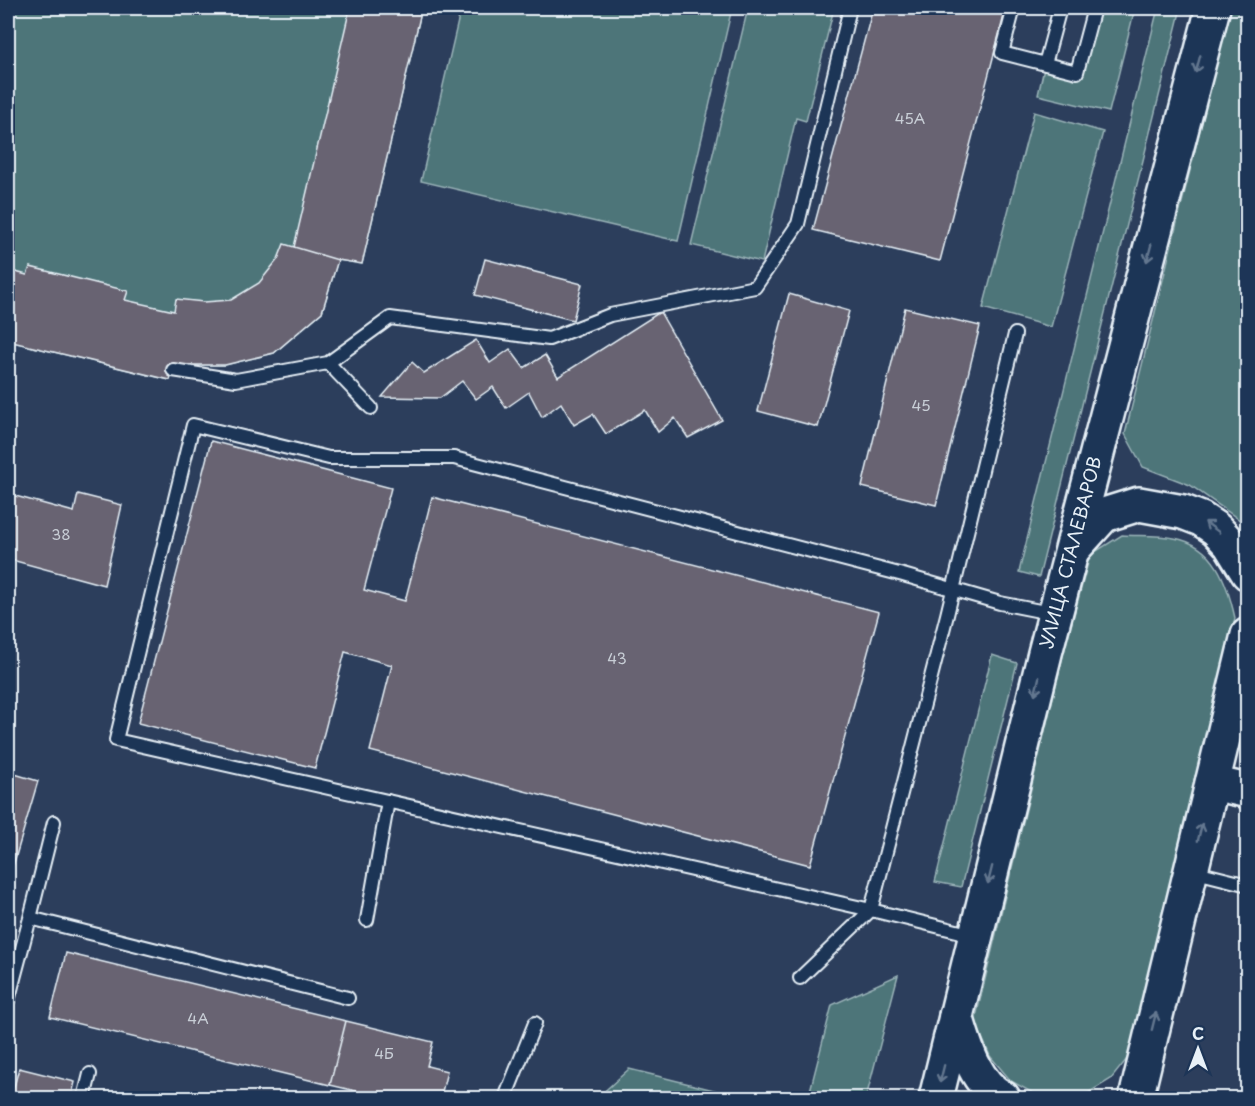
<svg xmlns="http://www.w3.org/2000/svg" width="1255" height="1106" viewBox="0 0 1255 1106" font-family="'Playpen Sans',sans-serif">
<rect width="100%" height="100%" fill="#2c3e5c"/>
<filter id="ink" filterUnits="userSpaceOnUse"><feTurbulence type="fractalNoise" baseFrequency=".0167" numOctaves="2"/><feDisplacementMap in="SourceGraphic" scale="12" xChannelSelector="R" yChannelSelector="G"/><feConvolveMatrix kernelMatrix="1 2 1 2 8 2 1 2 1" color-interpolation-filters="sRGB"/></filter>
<g filter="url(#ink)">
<path fill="#4d7579" stroke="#9ab3b8" stroke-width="1.5" d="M8,8H422L362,264L338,260L322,312L274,353L225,365H175L170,380L8,341Z
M461,8H732L678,241L421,181Z
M748,8H834L806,121L796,118L762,262L691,245Z
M1094,8H1135L1109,112L1038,95L1045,64L1077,72Z
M1158,8H1181L1039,577L1019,572Z
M1230,8H1247V525L1190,485L1143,467L1125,434Z
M1034,112L1103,132L1051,327L983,308Z
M1122,535C1139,536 1158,535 1174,538C1215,545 1227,582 1235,618L1131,1054L1111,1079L1085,1095L1040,1097L1011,1081L990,1056L975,1021L1063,656L1090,555Z
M992,655L1017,663L961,887L935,882Z
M898,975L866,1098H840L810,1091L832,1005Z
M629,1069L746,1098H597Z"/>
<path fill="#676472" stroke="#e8f1f8" stroke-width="1.5" d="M350,8H422L362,264L338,260L294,247Z
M873,8H1006L940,261L813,230Z
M284,244L338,260L322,312L274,353L225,365H175L170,380L8,341V270L27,275L30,267L128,291L125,300L174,311L176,299L204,302L231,300L259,283L278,259Z
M485,259L582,284L573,320L475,295Z
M789,294L849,311L818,427L758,411Z
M905,308L980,326L936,505L862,487Z
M660,312L722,420L688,438L675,418L658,432L645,410L606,434L593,414L574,425L561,403L542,417L529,392L506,408L493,387L476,399L462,381L440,398L382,397L412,362L424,373L476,340L490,363L510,349L524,368L545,355L558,377Z
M211,441L391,488L364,590L405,601L432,497L879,612L810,865L370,751L392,665L345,652L315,768L138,723Z
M8,494L74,512L78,494L122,505L104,585L8,559Z
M8,772L38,781L8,883Z
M66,953L346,1021L330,1085L50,1017Z
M346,1021L433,1042L427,1066L447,1071L441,1096L449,1098H376L377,1096L330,1085Z
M19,1068L75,1082L71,1098H11Z"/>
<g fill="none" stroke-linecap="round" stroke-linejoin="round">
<g stroke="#e8f1f8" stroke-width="16">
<path id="lane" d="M1014,8L1002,53L1077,72L1094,8
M1045,64L1060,8
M173,370L236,380L328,363
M371,408L328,363L390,318L549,339L610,315L755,287L798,224L850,8
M54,822L30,918L348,998
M1192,871L1248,885
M367,920L388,801
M973,935L871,910L116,740L193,425L329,458H454L903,575L1000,603L1055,614
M800,978L871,910L947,615L1015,334
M8,1001L30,918
M84,1098L90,1074
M505,1098L535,1023"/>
</g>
<g stroke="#e8f1f8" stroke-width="38">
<path id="secondary" d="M1212,783L1248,791"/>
</g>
<g stroke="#e8f1f8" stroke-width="38">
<g id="primary">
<path d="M1075,547L1104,515L1139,504L1183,512L1201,519L1216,529L1230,544L1248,573"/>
<path d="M956,1016C965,1045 974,1083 1003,1098"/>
<path id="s1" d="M936,1098L1045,653L1213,8"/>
<path d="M1136,1098L1248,635"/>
</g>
</g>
<use href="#lane" stroke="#1d3557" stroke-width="12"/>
<use href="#secondary" stroke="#1d3557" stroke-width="33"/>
<use href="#primary" stroke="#1d3557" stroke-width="33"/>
</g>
<defs><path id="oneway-shaft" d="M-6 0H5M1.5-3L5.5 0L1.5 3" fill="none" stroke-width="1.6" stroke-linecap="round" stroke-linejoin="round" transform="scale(1.5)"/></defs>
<g stroke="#64778f">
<use href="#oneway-shaft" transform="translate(1198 64) rotate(105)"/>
<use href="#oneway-shaft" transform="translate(1149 253) rotate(105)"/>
<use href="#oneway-shaft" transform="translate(1212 527) rotate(-143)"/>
<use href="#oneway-shaft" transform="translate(1037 686) rotate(104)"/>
<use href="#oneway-shaft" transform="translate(1200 832) rotate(-76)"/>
<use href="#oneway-shaft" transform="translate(990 875) rotate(104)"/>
<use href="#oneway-shaft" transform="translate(1154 1021) rotate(-76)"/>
<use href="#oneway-shaft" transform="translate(942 1074) rotate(104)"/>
</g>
</g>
<g text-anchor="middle" stroke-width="6" stroke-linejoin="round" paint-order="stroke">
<g font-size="15" fill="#c8ced6">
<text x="910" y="124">45А</text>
<text x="921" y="411">45</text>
<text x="61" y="540">38</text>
<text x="617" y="664">43</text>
<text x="198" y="1024">4А</text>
<text x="384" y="1059">4Б</text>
</g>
<g font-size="18" fill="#e8f1f8" stroke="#1d3557">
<text dy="6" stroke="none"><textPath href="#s1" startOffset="562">УЛИЦА СТАЛЕВАРОВ</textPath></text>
</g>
</g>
<rect width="1255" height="1106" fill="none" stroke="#1d3557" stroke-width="30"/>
<rect x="15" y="15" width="1225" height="1076" fill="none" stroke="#e8f1f8" stroke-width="2" filter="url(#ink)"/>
<g transform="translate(1198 1049)" stroke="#1d3557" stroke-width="4.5" paint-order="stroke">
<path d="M0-4.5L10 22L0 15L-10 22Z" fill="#e8f1f8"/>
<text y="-9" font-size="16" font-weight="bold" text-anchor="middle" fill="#e8f1f8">С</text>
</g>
</svg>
